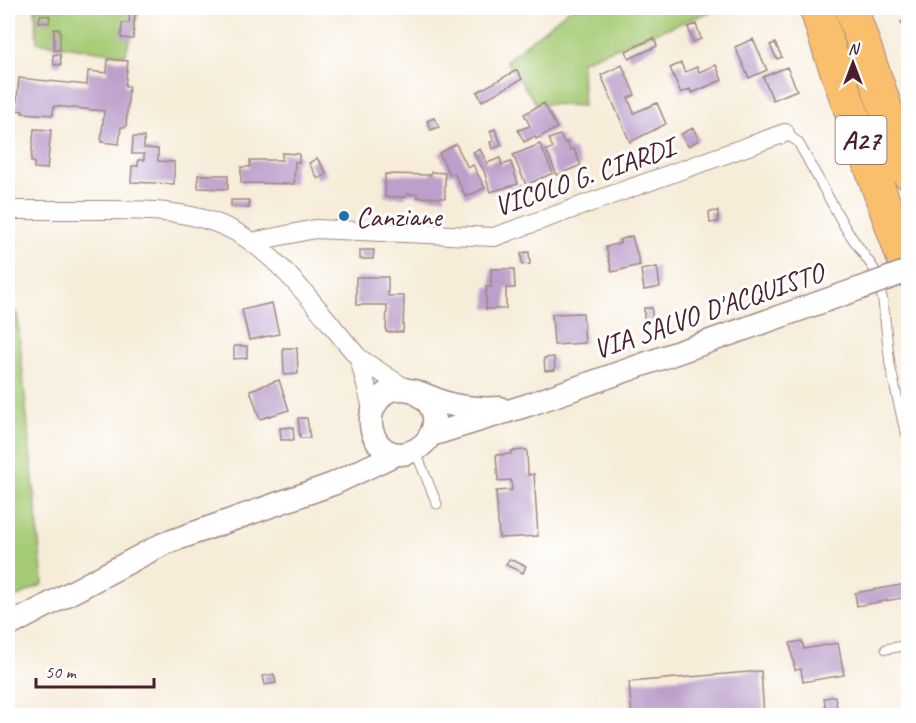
<svg xmlns="http://www.w3.org/2000/svg" width="916" height="723" viewBox="0 0 916 723" font-family="Caveat,sans-serif">
<rect width="100%" height="100%" fill="#fff"/>
<filter id="ink" filterUnits="userSpaceOnUse"><feTurbulence type="fractalNoise" baseFrequency=".0167" numOctaves="2"/><feDisplacementMap in="SourceGraphic" scale="12" xChannelSelector="R" yChannelSelector="G"/><feConvolveMatrix kernelMatrix="1 2 1 2 8 2 1 2 1" color-interpolation-filters="sRGB"/></filter>
<filter id="wash" filterUnits="userSpaceOnUse"><feTurbulence type="fractalNoise" baseFrequency=".008" numOctaves="4" result="noise"/><feDisplacementMap in="SourceGraphic" scale="24" xChannelSelector="R" yChannelSelector="G"/><feGaussianBlur stdDeviation="1.35" result="paint"/><feColorMatrix in="noise" values="0 0 0 0 0 0 0 0 0 0 0 0 0 0 0 0 0 1.4 0 .05"/><feComposite in="paint" operator="in"/></filter>
<g filter="url(#wash)">
<rect width="100%" height="100%" fill="#f6ecd8"/>
<path fill="#a6cb75" stroke="#787550" stroke-width="1.5" d="M35,8H140L125,55L37,42Z
M571,8H720L582,61L583,106L536,103L506,61Z
M17,313L43,584L8,601V314Z"/>
<g id="blocks">
<path fill="#bca0cb" d="M130,12H135L133,39L121,38L122,23H129Z
M40,15L50,16L49,23L39,22Z
M908,19V40L901,22Z
M696,24L701,39L693,42L688,27Z
M54,29H60V50H54Z
M654,38L657,46L629,59L626,51Z
M753,39L767,70L749,78L735,47Z
M775,43L782,57L777,59L770,45Z
M60,54L61,65H54L53,55Z
M108,59L128,61L125,86H129L126,127H121L119,144L101,142L104,111L54,106L53,115L22,113L23,111L16,110L19,78L87,85L88,71L107,73Z
M681,63L685,72L697,67L699,72L716,65L722,80L692,93L690,89L681,93L670,68Z
M622,65L635,95L628,98L634,113L657,103L666,124L630,142L601,75Z
M787,67L797,90L773,100L763,77Z
M517,70L522,79L482,101L477,92Z
M544,103L557,128L536,139L535,136L524,142L518,130L530,126L524,114Z
M434,118L439,127L431,130L427,121Z
M693,128L699,140L688,146L681,134Z
M34,129L51,130L47,169L34,168V162H31Z
M495,129L502,145L492,149L490,142L494,141L490,131Z
M560,135L564,143L567,142L570,150L574,149L581,165L557,175L546,150L553,148L549,139Z
M133,137H144V148L158,149V161L174,162V184L131,182L132,166H138V160H144V154H132Z
M456,144L468,168L473,165L485,188L466,197L454,173L450,175L439,153Z
M540,144L553,173L526,185L513,155Z
M480,149L487,163L500,158L502,165L511,162L518,184L490,192L484,171L473,152Z
M282,153L299,154V162H295L294,184L241,183V167H250V160H282Z
M317,158L327,174L318,179L309,163Z
M431,172L445,173V198L417,197V194H406V197H385V174L431,175Z
M198,175H228V189L198,188Z
M522,186L529,205L522,207L515,189Z
M231,200H249V208L231,207Z
M718,211V222L710,223L709,212Z
M632,236L640,265L612,272L606,247L620,243L619,240Z
M360,250H374L373,259H360Z
M529,252L530,264L522,265L521,253Z
M657,267L660,287L644,290L641,270Z
M491,269H514L515,288H506V309H486V287H491Z
M356,277H388V296H404L403,332H386L387,305H356Z
M272,303L279,334L249,340L242,310Z
M644,308H652V324H644Z
M583,313L585,343L554,345L552,314Z
M234,346H247V358L234,359Z
M283,348H297L298,374L284,375Z
M554,357L555,370L545,371L544,358Z
M279,380L289,410L260,419L250,390Z
M298,418H307L310,438H300Z
M293,427L294,440H281L280,428Z
M527,450L528,475L534,474L538,536L499,538L496,491L512,490L511,480L498,481L496,455L511,454V451Z
M509,559L526,566L523,573L506,565Z
M906,584L908,597L857,606L855,593Z
M802,641L804,649L838,643L844,675L803,682L801,669L795,670L790,643Z
M761,671L764,716H632L629,682Z
M274,674L276,683L265,685L263,676Z
M835,696L838,712L827,715L824,698Z"/>
</g>
</g>
<g filter="url(#ink)">
<use href="#blocks" fill-opacity="0" stroke="#a08682" stroke-width="1.5"/>
<g fill="none" stroke-linecap="round" stroke-linejoin="round">
<g stroke="#a08682" stroke-width="11">
<path id="service" d="M785,133L798,142L846,229L874,269L883,301L890,365L903,423L908,438
M415,450L437,504
M886,649L908,645"/>
</g>
<g stroke="#a08682" stroke-width="20">
<path id="minor" d="M8,210C38,210 69,210 99,210C153,210 208,209 253,243C294,274 325,319 359,358
M252,242L315,229L494,237L785,133
M372,408L359,358L408,390"/>
</g>
<g stroke="#a08682" stroke-width="25">
<path id="tertiary" d="M418,394C421,397 426,400 428,403C443,423 428,448 407,453C378,460 360,423 378,401C381,397 386,391 392,390C410,385 432,399 449,404C465,408 483,409 500,408
M431,435L528,405L861,288
M8,626L163,544L333,484L396,454"/>
</g>
<g stroke="#a08682" stroke-width="35">
<path id="motorway" d="M816,8L830,52L908,271
M851,8L908,173"/>
</g>
<use href="#service" stroke="#fff" stroke-width="9"/>
<use href="#minor" stroke="#fff" stroke-width="18"/>
<use href="#tertiary" stroke="#fff" stroke-width="22"/>
<use href="#motorway" stroke="#f9bf6d" stroke-width="33"/>
<g stroke="#a08682" stroke-width="25" stroke-linecap="butt">
<path id="tertiary-bridge" d="M861,288L908,271"/>
</g>
<use href="#tertiary-bridge" stroke="#fff" stroke-width="22"/>
</g>
</g>
<circle fill="#1f6fb2" stroke="#fff" stroke-width="2" cx="344" cy="216" r="6"/>
<g text-anchor="middle" stroke-width="6" stroke-linejoin="round" paint-order="stroke">
<rect fill="#fff" stroke="#80626b" stroke-width="1.5" x="835.5" y="116" width="51" height="48" rx="4.5"/>
<g font-size="27" font-weight="bold" fill="#4a1f2b">
<text x="861" y="149">A27</text>
</g>
<g font-size="28" fill="#4a1f2b" stroke="#fff">
<text transform="translate(584 176) rotate(-19)" y="10">VICOLO G. CIARDI</text>
<text transform="translate(708 310) rotate(-19)" y="10">VIA SALVO D'ACQUISTO</text>
</g>
<g font-size="28" fill="#4a1f2b" stroke="#fff" text-anchor="start">
<text x="356" y="226">Canziane</text>
</g>
</g>
<rect width="916" height="723" fill="none" stroke="#fff" stroke-width="30"/>
<g transform="translate(853 63)" stroke="#ffffff" stroke-width="4.5" paint-order="stroke">
<path d="M0-4.5L10 22L0 15L-10 22Z" fill="#4a1f2b"/>
<text y="-9" font-size="16" font-weight="bold" text-anchor="middle" fill="#4a1f2b">N</text>
</g>
<path d="M36 678v9h118v-9" fill="none" stroke="#4a1f2b" stroke-width="3"/>
<text x="45" y="678" font-size="18" fill="#4a1f2b" stroke="#ffffff" stroke-width="4.5" paint-order="stroke">50 m</text>
</svg>
